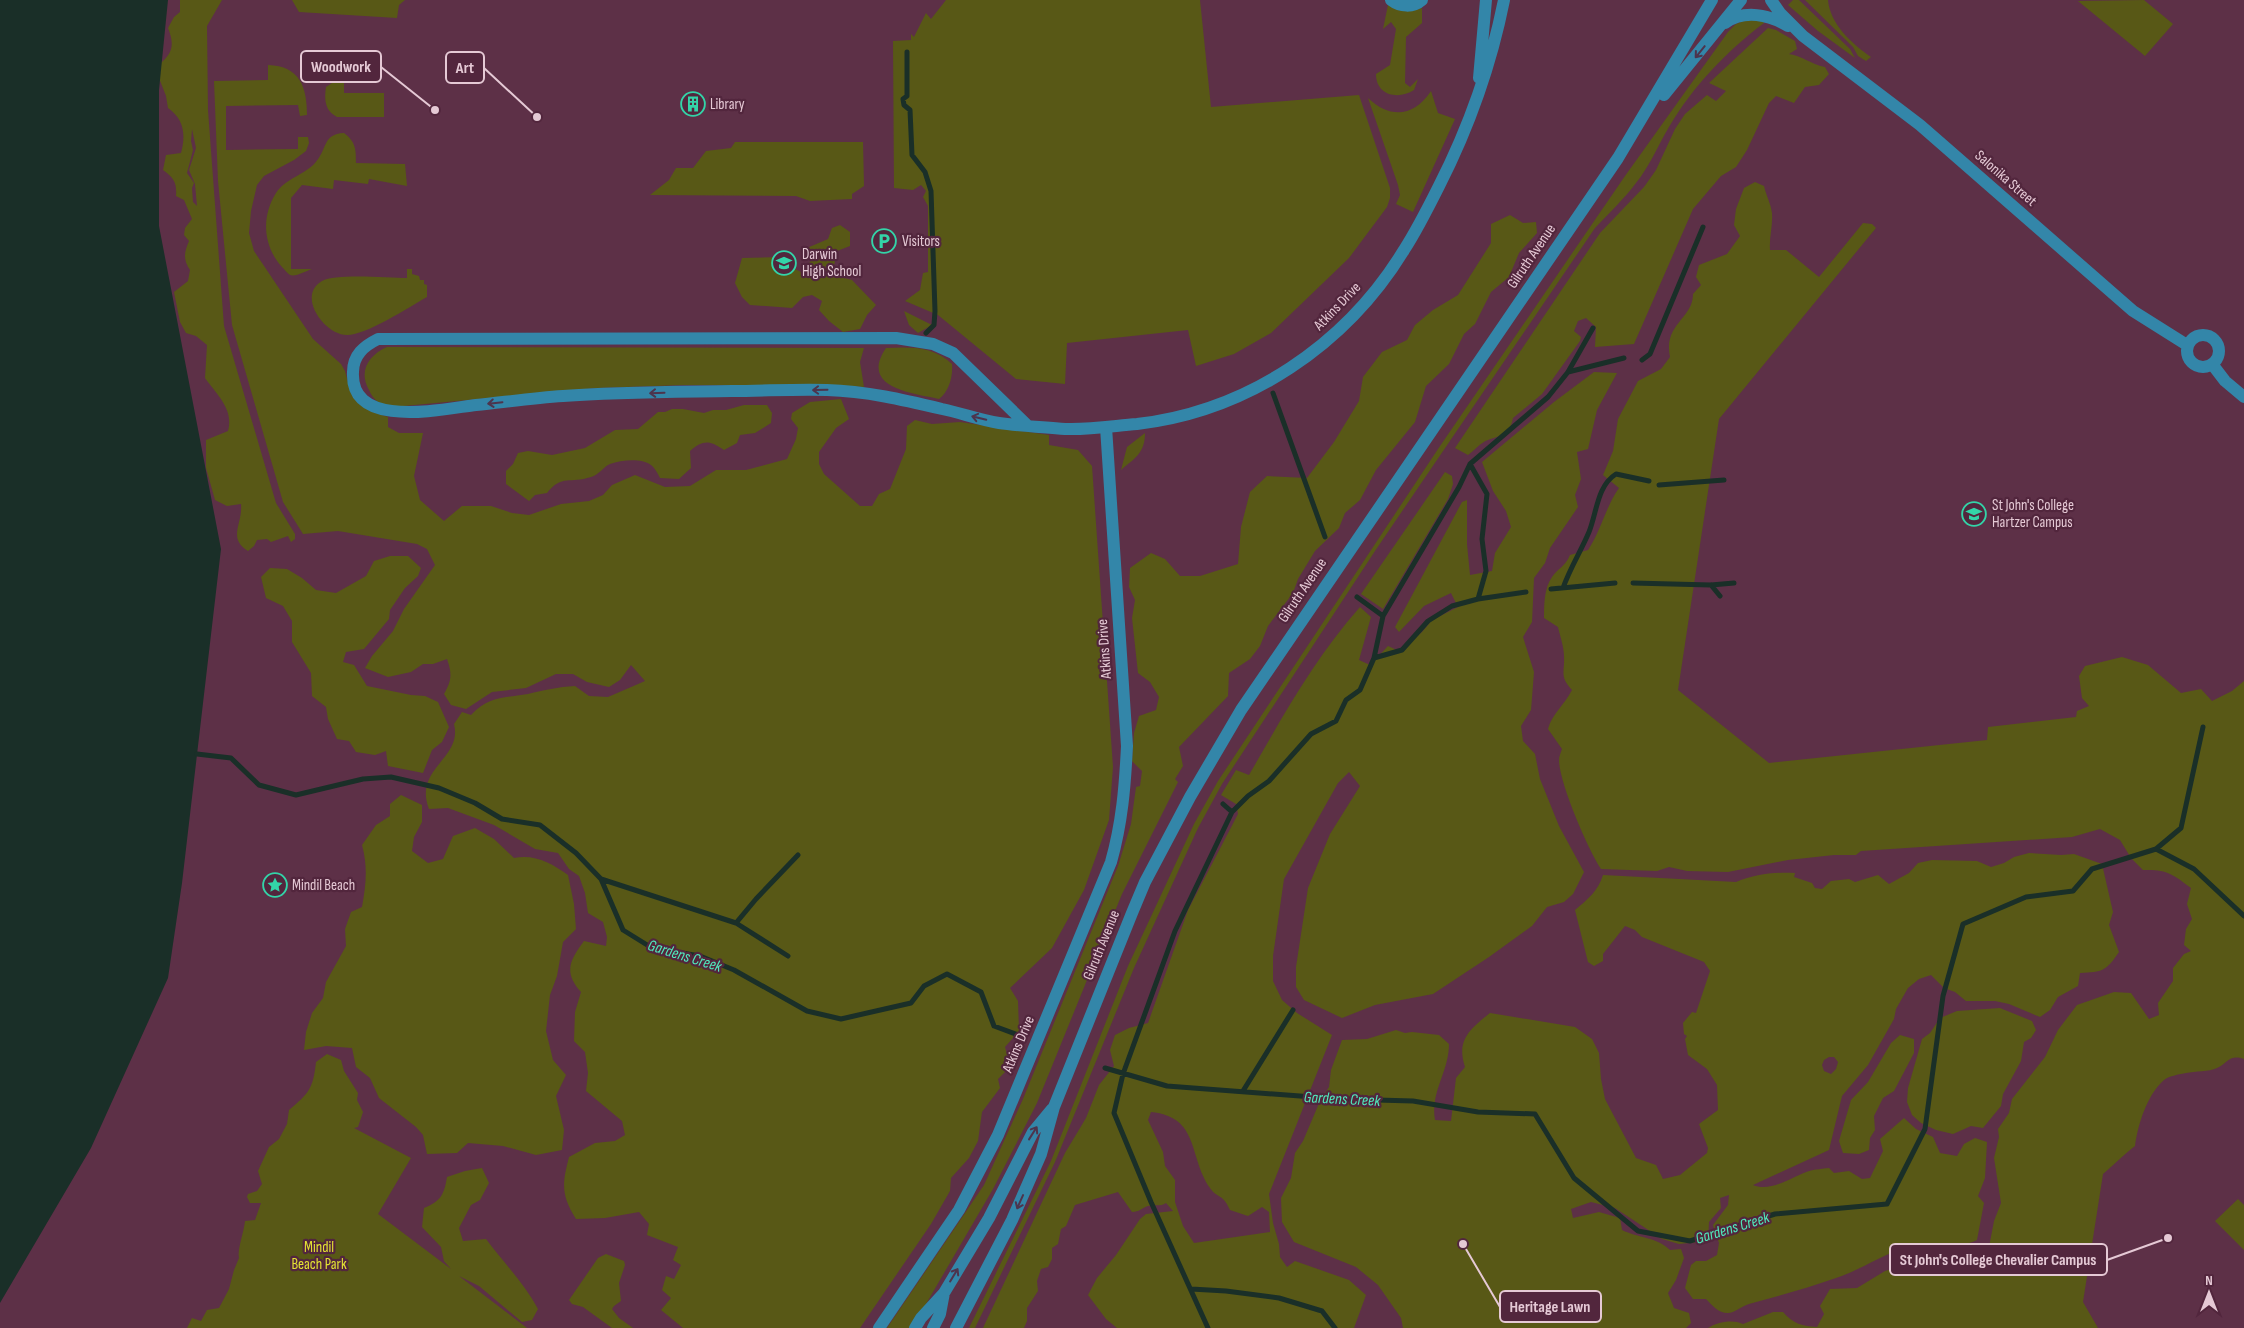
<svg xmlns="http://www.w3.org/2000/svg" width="2244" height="1328" viewBox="0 0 2244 1328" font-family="'Sofia Sans Condensed',sans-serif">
<rect width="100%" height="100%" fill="#5d3047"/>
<path fill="#585816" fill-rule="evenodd" d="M180,0H222L207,26L208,110L224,326L276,503L295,534V539L291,542L288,536L271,542L267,539L257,540L254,546L248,551C227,538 243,524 241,504L227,506L215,500L206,468V440L228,431C234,409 217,395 205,378L207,345L196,336L186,333L180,322L174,292L188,281L190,270C183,259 184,253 189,241L184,235L185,228L192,219L184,200L176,196C177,183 174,178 163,170L166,155L181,153C186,135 184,119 168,108L166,96L155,68C171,55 176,48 168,28L174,17L180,12ZM192,129L196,148L189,170L195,184L197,206L193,202L192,188L194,183L187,173L193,150L191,141Z
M292,0H405L399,5L397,18L299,12Z
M946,0H1200L1211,107L1359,95L1390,188V198L1387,207L1349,258L1271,333L1234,354L1196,366L1188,330L1067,343L1065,384L1016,379L938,315L905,301L920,290L923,273L928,272V206L923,197L926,191L921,185L913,190L894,188L893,41L911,40V34L914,37L926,13L931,19Z
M1793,0H1799L1850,49L1855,58L1818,31L1788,5Z
M1805,0H1828C1830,24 1852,44 1871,57L1866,61L1858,56L1853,47Z
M2144,0L2173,24L2145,56L2078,1Z
M1388,5L1416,10L1422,8V23L1406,37L1405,83L1410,87L1418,79L1414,90C1399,100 1376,96 1376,74L1390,65L1396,29L1391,22L1383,29Z
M1746,20H1764V23C1727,51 1693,86 1669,127C1658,145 1650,166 1636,183C1624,199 1609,213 1595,228L1377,548L1222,784L1198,828L1134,968L1055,1162L975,1328H969L1051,1161L1128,966L1194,824L1218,781L1438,449L1625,176L1728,32L1736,24Z
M1768,28L1776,30L1795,41L1797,49L1789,54C1803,56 1810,64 1825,67L1829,74L1819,85L1805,87L1794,103L1776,96L1769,103L1747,150L1736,167L1721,176L1693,209L1634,344L1595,347L1596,327L1586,318L1578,321L1574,331L1581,337L1580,341L1542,394L1513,418C1510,434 1502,435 1488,440C1481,442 1474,451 1468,455L1455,448L1600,233L1644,187L1656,170L1675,129L1685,114L1707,95L1716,101L1726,91L1709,83Z
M268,65C300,66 307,87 307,115L300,116L298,105L226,106V150L298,149V137H308L309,143L306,151L294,160L264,176L257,185L251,211L249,233L254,251L313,339L341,364L345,371L349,386L357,399L370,411L388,417V427L399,433H423L414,476L420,500L444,521L462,506H491L512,513L529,515L561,504L589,501L603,495L612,485L635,475L665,487L690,486L716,470H746L787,459L796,439L798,428L791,419L792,413L810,402L841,399L849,419L836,428L819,452V464L824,474L860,506H872L879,494L890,489L906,449L907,426L915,420L932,424L960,422L1049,435V445L1078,450L1092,466L1113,767L1109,820L1084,890L1052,948L1010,988L1018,1001L1019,1031L1005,1047L1008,1058V1069L998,1079L1000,1088L982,1112L978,1141L969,1158L951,1178L950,1191L931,1224L860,1328H683L661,1310L671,1298L662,1290L666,1276L674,1279L681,1265L673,1260L678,1247L647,1235L649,1224L639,1212L605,1218L576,1219C561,1195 562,1184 569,1157L595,1143L615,1141L625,1135L622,1121L586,1091L588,1073L585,1052L574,1041L575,1012L581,992C563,972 570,960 584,941L606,946L607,937L603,922L588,913L585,893L579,876L569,869L558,853L535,849L494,825L448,808L429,809C413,768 463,759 454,724L462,712L471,715C489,696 504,698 528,694C544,690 558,687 575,686L589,696L608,697L645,681L631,665L620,680L609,687L587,682L573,674H556L526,688L492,692L466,709L451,705L444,694C452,680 452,673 447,659L433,664H423L411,672L388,677L365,668L372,656L393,631L404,609L435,565L427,549L417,544L338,531L303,534L283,502L232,325L218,181L214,81L268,80Z
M338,79L344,80V93H384V117H337C325,111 324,100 326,87Z
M1431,91L1438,113L1455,119L1413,212L1396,204L1400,195L1398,185L1368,98C1390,119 1414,117 1431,91Z
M344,133C356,142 356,150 356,163L405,164L407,186L369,179L368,184L334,180L333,189L302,185L291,198V269H312C306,271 296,277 290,275C287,273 284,269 282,267C263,246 261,217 276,193C285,179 304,175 315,163C328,149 322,134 344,133Z
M735,142H863L864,186L852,194V199L810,201L796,196L650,195L669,180L676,168H693L706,151L731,148Z
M1755,182L1764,186C1766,195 1771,204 1772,213C1773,226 1769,237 1770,250H1786L1819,277L1863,223L1872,224L1876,228L1719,419L1678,690L1769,763L1987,740L1988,727L2076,717L2077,711L2089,706L2082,698L2079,676L2085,666L2122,657L2148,665L2181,693L2201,689L2212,701L2232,691L2244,681V1059C2229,1054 2228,1063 2217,1068C2209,1072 2195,1071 2186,1073C2180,1074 2169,1076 2164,1080C2147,1095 2138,1124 2135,1146C2123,1155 2114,1165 2103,1174L2083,1302L2098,1328H1708C1717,1322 1733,1319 1743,1324L1773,1312H1783C1793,1324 1803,1326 1817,1327L1824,1314L1820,1306L1830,1289L1857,1288L1885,1271L1902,1266L1927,1265L1977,1255L1989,1247L1994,1221L2001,1203L1994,1158L1999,1137L1998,1129L2009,1113L2012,1099L2045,1057L2058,1030L2077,1005L2114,992L2131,993L2149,1019L2159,1015L2158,1003L2173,981V968L2184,954L2191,951L2184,945L2186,929L2192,919L2187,904L2191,888C2173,874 2166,869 2143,870L2131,858L2120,840L2100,829L2072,837L1861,851L1856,855H1834L1788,860L1728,872L1687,871L1669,867L1657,871L1601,869C1588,850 1559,782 1559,760C1559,756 1561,752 1562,749L1548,729C1552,714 1565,704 1572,690C1559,676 1565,672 1564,656C1564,647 1560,636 1558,627L1544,618C1544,605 1544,588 1552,577C1558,568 1565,567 1570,555L1588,550C1601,531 1605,508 1619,488L1603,475L1613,451L1618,419L1638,381L1661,369L1670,357C1663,324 1693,319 1693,294L1701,285L1696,277L1699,265L1727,254L1740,236L1734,225L1736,209L1744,188Z
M1510,215L1523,223L1536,222L1537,233L1519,253L1509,277L1491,292L1475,324L1464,334L1449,364L1426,386L1415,422L1376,470L1360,500L1345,513L1339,528L1315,551L1298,579L1293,593L1268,626L1260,646L1250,659L1229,673L1228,696L1179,747L1183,766L1175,779L1178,782L1122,894L1037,1103L993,1189L912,1328H887L984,1185L1023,1099L1118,866L1131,824L1136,787L1140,786L1142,771L1132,761L1134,733L1139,716L1156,710L1159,697L1150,682L1138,673L1132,618L1135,600L1129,587L1130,568L1151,553L1165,559L1180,576H1200L1238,564L1241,527L1250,492L1267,476L1307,478L1334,442L1359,401L1363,377L1382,352L1407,340L1415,325L1433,310L1458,295L1491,243V224Z
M840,225L850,232V246L837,251L832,275L852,280L876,305L867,315L860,329L843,332L829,321L819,310L822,301L812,295L803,297L792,308L750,305L742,297L735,283L742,258L782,257L795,269L803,273L805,267L811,261L807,248L828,239L832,228Z
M407,269H412V274L419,276L420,280H424V284L427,285V297C409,307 367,335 347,335C325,335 296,296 322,281C336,273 389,278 407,278Z
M904,311L932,325L918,333L909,325Z
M387,347L864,348L860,362L864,387L831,385H683L597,388L393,407C389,405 383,405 378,402C374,399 371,395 369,390C358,371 369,355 387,347Z
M886,348C911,347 933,346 952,364C953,377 949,391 939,399C912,393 859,388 886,348Z
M1594,372L1617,373L1597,410L1588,449L1577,452L1581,479L1575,495L1578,507L1550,548L1545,563L1534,578L1532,622L1523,637L1534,672L1531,710L1521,726L1523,741L1535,754L1540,779L1559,826L1584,872L1573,894L1564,902L1547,907L1532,926L1489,957L1433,994L1375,1005L1342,1018L1304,1000L1296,987V967L1308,888L1330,834L1360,786L1349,772L1338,783L1284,879L1273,956V981L1282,1000L1297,1013L1332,1035L1269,1194L1273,1223L1279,1244L1280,1257L1287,1267L1295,1261L1349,1280L1366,1295L1354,1328H1117L1106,1319L1088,1295L1097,1278L1116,1255L1140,1219L1146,1214L1173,1211L1166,1203C1160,1207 1155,1204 1148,1206C1142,1208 1139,1212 1132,1212L1118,1192L1075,1205L1066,1226L1061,1229L1058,1244L1052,1248V1259L1048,1267L1041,1269L1037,1281L1038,1291L1027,1308V1321L1024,1328H983L1065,1153L1086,1118L1099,1085L1114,1066L1110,1050L1115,1035L1129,1028L1148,1023L1188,910L1238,814L1236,804L1221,795L1236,770L1249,775C1283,716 1314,659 1360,607L1371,617L1359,660L1370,665L1388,646L1399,651L1422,632L1432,620L1458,607L1451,593L1424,606L1399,632L1395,627L1462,502L1467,500V544L1470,575L1492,571L1495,553L1511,527L1506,511L1493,491L1482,462L1554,402ZM1151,1112C1200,1117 1188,1156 1210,1188C1217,1199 1222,1192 1230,1210L1248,1216L1262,1207L1269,1212L1270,1232L1194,1243L1183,1226L1175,1202V1180L1165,1166L1163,1152L1148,1120Z
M744,405H767L772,413L771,423L755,433L740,435L737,443L724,450C709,440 703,440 690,451L691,468L679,479L660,478C658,474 655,468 651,465C641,458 622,460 610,464C603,467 599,475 591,477C570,484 562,474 547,493L535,495L529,501L506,484V471L513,464L518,453L528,451L552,455L585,448L615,430L638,429L658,412H665L672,409H683L704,413L713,410H726Z
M1145,433C1145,453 1135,458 1121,470L1127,447Z
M1445,472L1452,476L1453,484L1448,499L1383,609L1361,594Z
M390,556H408L421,568L418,576L405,588L390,610L389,619L364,649L346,652L343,662L354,665L367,686L411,695L425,696L438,702L449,727L442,742L432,750L423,773L388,766L386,751L375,755L356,752L349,741L337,739L328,719L326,707L312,696L311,673L292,642V621L283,606L266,598L261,577L270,568L287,569L302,578L316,590L336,593L366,576L374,561Z
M401,795L422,805V822L414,837L412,851L428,863L443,859L453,836L475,828L494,839L514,858C535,854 551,863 568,875L574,904L576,929L563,942L557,976L550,995L546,1031L553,1060L566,1075L556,1096L564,1130L562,1150L536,1155L503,1146L468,1143L457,1153L427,1154L423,1135L416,1127L379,1098L370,1078L356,1067L352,1048L326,1046L304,1050L306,1032L312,1013L323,998L326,982L346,946L345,929L351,912L362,907C366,885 368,867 362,845L376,825L390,816V804Z
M2029,853L2061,855L2074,854L2102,864L2113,912L2109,925L2119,952C2106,971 2103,972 2080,973L2078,986L2058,997L2050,1010L2040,1017L2009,1004L1995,1001H1966L1955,992L1944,988L1931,975L1919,979L1908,988L1896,1009L1894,1019L1868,1065L1842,1096L1829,1150L1753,1185C1771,1193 1793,1176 1809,1171C1816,1169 1822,1169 1829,1168L1834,1173L1849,1171L1862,1179L1870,1178L1883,1151L1880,1139L1904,1118L1916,1129L1933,1137L1940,1153L1957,1156L1964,1144L1975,1138L1987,1142L1985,1178L1978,1196L1984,1203L1977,1240C1954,1251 1929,1242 1906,1248C1882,1254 1861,1270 1836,1278C1808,1288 1778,1296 1749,1304C1742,1306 1734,1313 1728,1313C1718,1313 1712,1305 1706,1299H1693L1685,1288L1691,1265L1696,1261H1706L1717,1255L1719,1243L1713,1225L1728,1205L1729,1195L1720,1198L1721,1208L1709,1222L1708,1241L1679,1244L1662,1239L1615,1208L1591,1202L1571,1209L1573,1218L1599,1212L1620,1218L1622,1230C1638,1238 1657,1237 1670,1250L1681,1249L1684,1258L1676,1280L1668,1293L1674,1308L1689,1313L1691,1323L1686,1328H1403L1401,1318L1378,1285L1356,1267L1294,1242L1282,1222L1281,1198L1291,1178L1295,1153L1303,1141L1320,1101L1329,1087L1331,1070L1342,1040L1367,1039L1396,1030L1405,1033L1412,1032L1439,1035L1449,1044C1449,1072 1430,1092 1435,1120L1451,1121L1456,1078L1465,1067C1456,1040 1470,1029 1490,1013L1575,1027L1592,1039L1599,1053L1601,1079L1605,1099L1636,1158L1656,1165L1663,1179L1680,1175L1707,1153L1708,1148L1699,1124L1718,1110L1717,1085L1707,1069L1688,1055L1685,1039L1687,1036L1684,1034L1683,1023L1692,1012L1696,1013L1710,971L1704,962L1642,937L1635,930L1625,926L1603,954V961L1594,966L1588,962L1575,910C1588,899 1598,891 1603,875L1736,882C1756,874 1774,872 1795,873L1794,877L1812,883L1815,888L1822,889L1831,881L1849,879L1855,882L1878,875L1889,884L1909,873L1918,863L1932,860L1977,861L1991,867L2004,863L2014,857ZM1829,1057H1834L1838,1062L1836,1069L1831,1074L1824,1071L1822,1065L1824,1060Z
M2000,1008L2032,1021L2036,1030L2031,1038L2024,1042L2021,1061L2003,1094L2001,1106L1983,1128L1971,1126L1953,1134L1936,1130L1921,1123L1912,1115L1907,1102L1908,1088L1922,1039L1930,1033L1940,1018L1957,1011Z
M1900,1035L1914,1039V1053L1894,1091L1883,1098L1874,1116L1875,1130L1870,1138L1869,1150L1859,1154L1843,1153L1839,1141L1851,1100L1868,1082L1891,1043Z
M327,1054L341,1060L344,1071L358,1093L357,1100L363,1112L358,1127L354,1128L411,1158L378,1214L451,1269L444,1261L441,1247L422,1227L424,1208C441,1201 444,1195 447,1177L465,1171L482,1168L489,1183L480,1200L471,1205L459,1228L463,1241L486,1239C504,1263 524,1283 538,1309L532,1320L522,1322L479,1286L459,1276L527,1328H187L192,1318L201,1321L207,1310L219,1308L229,1289L234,1270L239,1258C237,1250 244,1232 245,1221L255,1220L261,1203H250L247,1197L248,1194L257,1191L262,1184L258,1171L269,1147L279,1139L287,1124L289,1110C309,1093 313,1089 316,1062Z
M2238,1199L2244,1205V1250L2215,1221Z
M606,1254L624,1261L625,1265L619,1283L621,1301L614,1306L612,1309L619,1318L633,1328H612L583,1307L572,1304L569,1300L598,1258Z"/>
<path fill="#1a2f28" d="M0,0H168L159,90V226L221,549L182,883L168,978L91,1148L0,1303Z"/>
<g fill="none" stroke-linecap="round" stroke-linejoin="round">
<path stroke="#1a2f28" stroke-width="5" d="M907,52V96L903,99L904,105L910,110L912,155L925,172L931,191L935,311L934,325L926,333
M1642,360L1650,354L1703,227
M1568,372L1624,358
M1273,393L1325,537
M1659,485L1724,480
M1633,583L1711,585L1734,583
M1711,585L1720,596
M1563,588C1570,568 1581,551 1589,532C1597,512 1597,486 1616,474L1649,481
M1551,589L1615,583
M1357,597L1383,616
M1478,599L1526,592
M1374,658L1402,650L1428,621L1452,606L1478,599L1486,571L1482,539L1487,494L1470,464
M197,754L231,758L259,785L296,795L363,779L391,777L439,788L475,803L502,819L540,825L576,853L601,879L623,930L652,948L700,956L734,970L807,1011L841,1019L911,1003L924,986L947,974L981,992L994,1026L1018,1035
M1232,812L1248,796L1269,781L1311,734L1336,721L1346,700L1360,690L1374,658L1383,616L1459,487L1470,464L1548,397L1568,372L1593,328
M2156,849L2181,828L2203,727
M601,879L736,923L788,956
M736,923L756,899L798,855
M1105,1068L1167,1086L1340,1099L1413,1101L1478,1112L1535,1114L1574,1178L1638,1231L1690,1241L1775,1214L1887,1204L1925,1129L1943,996L1963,924L2026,897L2073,891L2092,869L2156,849L2194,869L2244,916
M1243,1091L1293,1010
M1191,1289L1226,1291L1279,1298L1322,1311L1335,1328
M1208,1328L1151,1202L1114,1113L1123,1074L1175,931L1232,812L1223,804"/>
<path stroke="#3386a9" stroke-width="12" d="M1391,0C1400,7 1413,8 1422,0
M1771,0L1780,13L1803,36L1920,125L2133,311L2187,345
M1725,23C1745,9 1769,15 1788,26
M1479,78L1486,0
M1664,95L1741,0
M2187 351a16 16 0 1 1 32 0a16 16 0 1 1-32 0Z
M2212,364L2225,381L2244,397
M1027,425L953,353L933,344L896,338L378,339C364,346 353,355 353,372C350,430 442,409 476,405C505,402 534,398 563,396C619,392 676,392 732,391C763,391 795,389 827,390C866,391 904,400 942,409C961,413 980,420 999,423C1020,426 1043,427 1065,429C1089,430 1113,426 1137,424C1248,411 1346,345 1404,250C1417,230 1428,208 1439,186C1469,127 1491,65 1504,0
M879,1328L959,1210L998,1135L1111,862C1122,823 1125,787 1127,746L1106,427
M915,1328L921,1318L944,1293L989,1218L1033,1132L1052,1109
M933,1328L940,1314L944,1293
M956,1328L1012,1220L1041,1154L1054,1107L1132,913L1145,882L1190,797L1241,710L1618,158L1712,0"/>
</g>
<defs><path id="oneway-shaft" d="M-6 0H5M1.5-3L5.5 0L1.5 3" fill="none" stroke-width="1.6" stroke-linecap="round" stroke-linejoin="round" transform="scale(1.25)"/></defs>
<g stroke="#4d344d">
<use href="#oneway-shaft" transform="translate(1700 52) rotate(129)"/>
<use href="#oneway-shaft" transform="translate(820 390) rotate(179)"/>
<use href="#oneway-shaft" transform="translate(657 393) rotate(178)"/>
<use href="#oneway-shaft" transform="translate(495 403) rotate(174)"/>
<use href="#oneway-shaft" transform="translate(979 418) rotate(-166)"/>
<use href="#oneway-shaft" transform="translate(1033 1133) rotate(-58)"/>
<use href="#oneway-shaft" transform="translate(1020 1202) rotate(114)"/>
<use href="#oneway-shaft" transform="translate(954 1275) rotate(-59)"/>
</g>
<defs>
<g id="building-ring" transform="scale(1.25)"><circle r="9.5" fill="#52263d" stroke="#33d4a8" stroke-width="1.5"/><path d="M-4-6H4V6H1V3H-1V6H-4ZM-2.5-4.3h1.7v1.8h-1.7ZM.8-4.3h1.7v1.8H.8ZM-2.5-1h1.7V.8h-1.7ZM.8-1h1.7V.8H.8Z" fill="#33d4a8"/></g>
<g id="parking-ring" transform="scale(1.25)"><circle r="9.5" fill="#52263d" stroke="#33d4a8" stroke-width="1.5"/><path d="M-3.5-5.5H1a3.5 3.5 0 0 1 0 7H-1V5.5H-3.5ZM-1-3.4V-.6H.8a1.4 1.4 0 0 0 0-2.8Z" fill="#33d4a8"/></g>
<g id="university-ring" transform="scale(1.25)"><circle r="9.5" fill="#52263d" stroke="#33d4a8" stroke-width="1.5"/><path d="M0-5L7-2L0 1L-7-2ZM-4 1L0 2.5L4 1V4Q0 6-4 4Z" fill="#33d4a8"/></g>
<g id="sight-ring" transform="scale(1.25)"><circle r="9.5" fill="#52263d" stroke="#33d4a8" stroke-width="1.5"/><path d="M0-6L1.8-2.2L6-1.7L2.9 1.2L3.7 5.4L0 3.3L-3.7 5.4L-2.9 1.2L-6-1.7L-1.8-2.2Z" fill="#33d4a8"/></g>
</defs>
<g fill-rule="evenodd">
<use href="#building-ring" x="693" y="104"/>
<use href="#parking-ring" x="884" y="241"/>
<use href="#university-ring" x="784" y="263"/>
<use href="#university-ring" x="1974" y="514"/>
<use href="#sight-ring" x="275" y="885"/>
</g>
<g text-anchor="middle" stroke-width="4.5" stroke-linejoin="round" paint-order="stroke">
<g font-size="15" fill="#e5c9d5" stroke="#52263d" text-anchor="start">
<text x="710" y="109">Library</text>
<text x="902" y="246">Visitors</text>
<text x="802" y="259">Darwin<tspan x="802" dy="17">High School</tspan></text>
<text x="1992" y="510">St John's College<tspan x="1992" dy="17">Hartzer Campus</tspan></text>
<text x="292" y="890">Mindil Beach</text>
</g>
<g font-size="15" fill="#e5c9d5" stroke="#52263d">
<text transform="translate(2006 178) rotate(41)" y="5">Salonika Street</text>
<text transform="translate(1531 256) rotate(-56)" y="5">Gilruth Avenue</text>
<text transform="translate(1337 306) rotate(-46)" y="5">Atkins Drive</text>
<text transform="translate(1302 590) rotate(-56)" y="5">Gilruth Avenue</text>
<text transform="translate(1104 649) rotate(-94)" y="5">Atkins Drive</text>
<text transform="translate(1101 945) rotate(-68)" y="5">Gilruth Avenue</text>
<text transform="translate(1018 1044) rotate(-67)" y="5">Atkins Drive</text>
</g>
<g font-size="15" fill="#e3e332" stroke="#52263d">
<text x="319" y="1252">Mindil<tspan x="319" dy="17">Beach Park</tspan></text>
</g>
<g font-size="16" font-style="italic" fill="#50ebbd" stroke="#52263d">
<text transform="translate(685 955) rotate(17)" y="6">Gardens Creek</text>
<text transform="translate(1342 1098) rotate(3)" y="6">Gardens Creek</text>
<text transform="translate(1732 1227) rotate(-17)" y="6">Gardens Creek</text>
</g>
</g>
<path fill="none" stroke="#e5c9d5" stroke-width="2" d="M435 110L381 67M537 117L484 68M2168 1238L2107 1260M1463 1244L1500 1307"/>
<g fill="#e5c9d5" stroke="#52263d" stroke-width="2">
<circle cx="435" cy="110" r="5"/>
<circle cx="537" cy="117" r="5"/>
<circle cx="2168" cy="1238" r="5"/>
<circle cx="1463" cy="1244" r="5"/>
</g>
<g fill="#52263d" stroke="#e5c9d5" stroke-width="2">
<rect x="301" y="51" width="80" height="31" rx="5"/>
<rect x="446" y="52" width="38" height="31" rx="5"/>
<rect x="1890" y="1244" width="217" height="31" rx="5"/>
<rect x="1500" y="1291" width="101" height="31" rx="5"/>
</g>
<g font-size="16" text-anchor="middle" font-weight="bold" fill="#e5c9d5">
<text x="341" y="72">Woodwork</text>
<text x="465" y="73">Art</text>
<text x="1998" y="1265">St John's College Chevalier Campus</text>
<text x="1550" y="1312">Heritage Lawn</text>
</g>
<g transform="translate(2209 1293)" stroke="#52263d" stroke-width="4" paint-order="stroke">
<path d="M0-4L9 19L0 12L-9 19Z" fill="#e5c9d5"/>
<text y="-8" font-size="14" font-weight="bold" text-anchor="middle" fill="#e5c9d5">N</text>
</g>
</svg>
